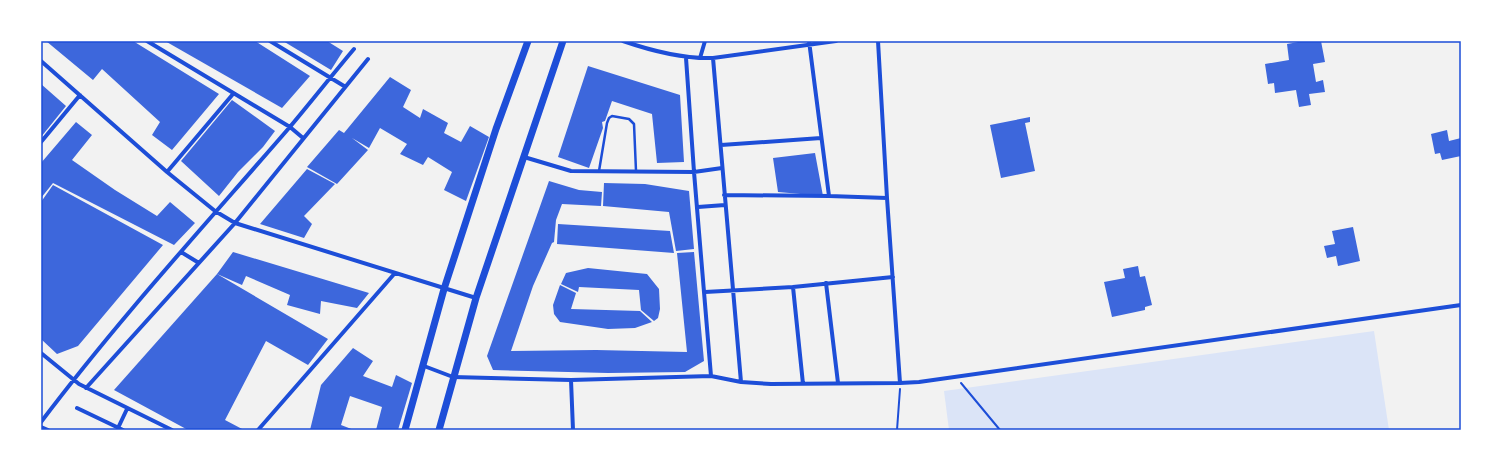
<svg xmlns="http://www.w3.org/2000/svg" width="1502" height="471" viewBox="0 0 1502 471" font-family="Roboto,sans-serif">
<rect width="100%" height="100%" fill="#f2f2f2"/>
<path fill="#dbe4f7" d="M1374,331L1389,430H949L944,391Z"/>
<path fill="#3d67dc" d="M46,41H133L219,94L172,150L152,135L160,122L102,69L93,80Z
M165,41H255L310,76L282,108Z
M283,41H327L343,51L331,70Z
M1304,41H1321L1325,62L1313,64L1316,82L1323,80L1325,92L1309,94L1311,105L1299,107L1296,90L1275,93L1274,83L1268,84L1265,64L1289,60L1287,44Z
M588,66L680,95L684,162L657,163L652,114L612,101L605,121L602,122L603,128L589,168L558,157Z
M390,77L411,90L403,107L420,118L423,109L448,123L444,133L461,142L470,126L489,137L466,201L444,190L452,172L428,157L423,165L400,154L407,144L380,128L369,148L352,138L368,150L337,184L307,167L339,130L344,133Z
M41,84L66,106L41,137Z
M232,100L275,131L263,147L238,172L219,196L181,161Z
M1030,117V122L1025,123L1035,171L1001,178L990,125Z
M76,122L92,135L72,160L115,190L157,216L170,202L195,223L174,245L53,183L41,198V163Z
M1447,130L1449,141L1461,138V156L1442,160L1440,153L1435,154L1431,134Z
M815,153L823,196L778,192L773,158Z
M307,169L335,184L304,216L312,224L304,238L260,224Z
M549,181L579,190L602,192L601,206L562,204L556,220L554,242L552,243L533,286L511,351L596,350L687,352L677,253L694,252L704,361L685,372L608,373L493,370L487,356Z
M604,183L645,184L689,191L694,249L676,251L669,212L603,206Z
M53,185L163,245L78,346L57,354L41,339V202Z
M558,224L670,231L674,253L557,244Z
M1353,227L1360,261L1338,266L1336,256L1327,258L1324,246L1335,244L1332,231Z
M233,252L369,293L357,308L321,301L320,314L287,305L290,295L246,276L242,285L217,274L328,339L308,365L266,341L225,420L244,430H188L114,390L217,274Z
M1138,266L1140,277L1145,276L1152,305L1145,307V310L1112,317L1104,282L1125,278L1123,269Z
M588,268L647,274L659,289L660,309L658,318L654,321L641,310L639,290L579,287L578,292L561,284L566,273Z
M560,285L576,293L571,309L640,311L652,322L635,328L608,329L560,322L554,314L553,305Z
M353,348L373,361L363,376L392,387L396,375L412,383L398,430H376L382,407L350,396L341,425L354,430H310L321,385Z"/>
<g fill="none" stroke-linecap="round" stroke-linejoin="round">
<path stroke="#1d4ed8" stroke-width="2" d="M961,383L1000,430
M897,430L900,389"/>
<path stroke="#1d4ed8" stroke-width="2.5" d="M599,171L607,123L609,118L612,116L629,119L634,124L636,171"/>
<path stroke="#1d4ed8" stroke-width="4" d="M147,41L290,127L303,138
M270,41L344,86
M623,41C652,51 683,59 713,58L836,41
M809,41L829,196
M878,41L887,198L900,383
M686,58L694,172L711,376
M700,58L705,41
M713,58L741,382
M41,61L167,172L215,211L235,223L476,298
M41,142L80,95
M721,145L821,138
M524,157L571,171L694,172L722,168
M167,172L233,94
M724,195L829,196L887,198
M698,207L725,205
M181,252L199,263
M826,283L838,383
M793,287L803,384
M705,292L793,287L893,277
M41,353L79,384L172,430
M424,366L453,377L571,380L711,376L741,382L771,384L900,383L919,382L1461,305
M571,380L573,430
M86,388L235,223L368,59
M77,408L123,430
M41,422C118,320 205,225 289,128C311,102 332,75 354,49
M41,427L48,430
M118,428L127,409
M258,430L395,273"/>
<path stroke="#1d4ed8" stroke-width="7" d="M405,430L444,289L496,129L528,41
M439,430L476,298L563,41"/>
</g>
<rect width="1502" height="471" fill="none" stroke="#ffffff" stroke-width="84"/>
<rect x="42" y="42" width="1418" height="387" fill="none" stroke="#1d4ed8" stroke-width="1.5"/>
</svg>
